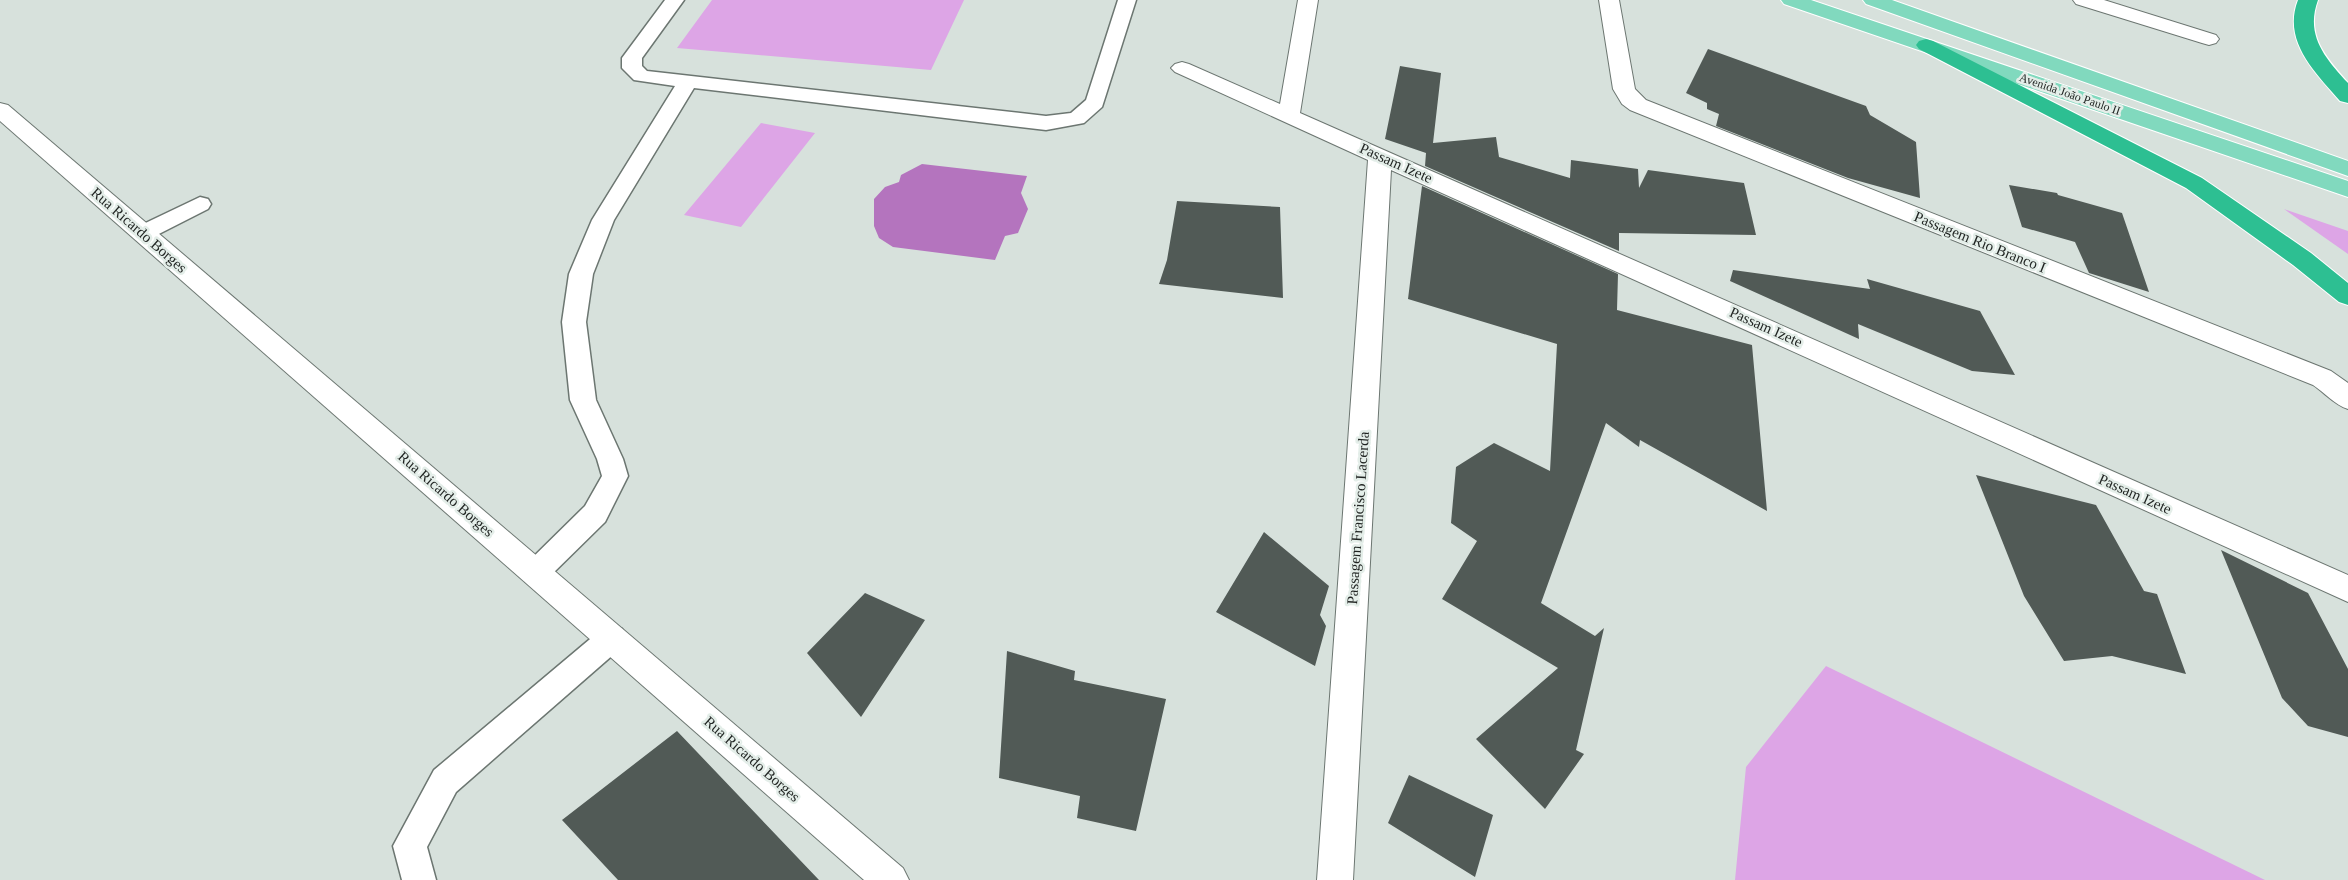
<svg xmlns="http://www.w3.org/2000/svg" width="2348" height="880" viewBox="0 0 2348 880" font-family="Georgia,serif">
<rect width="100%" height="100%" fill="#d7e1dc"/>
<path fill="#dda5e6" d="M712,0H964L931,70L677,48Z
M761,123L815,133L741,227L684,215Z
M2284,209L2348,231V254Z
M1826,666L2265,880H1735L1746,767Z"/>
<path fill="#b474be" d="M922,164L1027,176L1021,193L1028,209L1018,233L1005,236L995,260L893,247L879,238L874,226V199L885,187L899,182L901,175Z"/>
<path fill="#515a56" d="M1708,49L1866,106L1870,115L1916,142L1920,198L1848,178L1716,126L1719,114L1707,109V103L1686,93Z
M1400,66L1441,73L1433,143L1496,137L1499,157L1570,178L1571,160L1638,169L1639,188L1648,170L1744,183L1756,235L1619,233V251L1425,166L1426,153L1385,139Z
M2009,185L2057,193L2058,195L2122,213L2149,292L2089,273L2075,242L2022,227Z
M1422,186L1618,274L1617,310L1752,345L1767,511L1640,440L1639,447L1606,423L1541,603L1595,636L1604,628L1576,750L1584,754L1545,809L1476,739L1558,668L1442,599L1477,541L1451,523L1456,467L1494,443L1550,471L1557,344L1408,299Z
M1177,201L1280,207L1283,298L1159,284L1167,260Z
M1733,270L1870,289L1867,279L1980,311L2015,375L1972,371L1858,324L1859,339L1730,281Z
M1976,475L2096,505L2144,591L2157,594L2186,674L2112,656L2064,661L2024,596Z
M1264,532L1329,586L1320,615L1326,626L1315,666L1216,612Z
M2221,550L2308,593L2348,669V737L2308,726L2282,698Z
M865,593L925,620L861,717L807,653Z
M1007,651L1075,671L1074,680L1166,699L1136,831L1077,818L1080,796L999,778Z
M677,731L819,880H618L562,820Z
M1409,775L1493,815L1475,877L1388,823Z"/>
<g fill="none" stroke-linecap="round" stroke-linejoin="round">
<g stroke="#6c7671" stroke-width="3">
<path id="lane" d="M665,0H684L642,58V66L647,71L1046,116L1071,113L1086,100L1118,0H1136L1102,107L1084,123L1046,130L694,88L614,220L593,274L586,322L596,400L623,459L628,476L605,522L546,580L536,584L526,580L522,572L526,564L585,506L602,476L597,459L570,400L562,322L569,274L592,220L675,86L634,80L622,68V58Z
M200,197L208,199L211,204L208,209L151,238L143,241L135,238L132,233L135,228Z
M612,625L622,629L627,638L622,647L456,792L427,847L436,880H402L393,846L434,770L602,629Z"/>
</g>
<g stroke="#6c7671" stroke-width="2">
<path id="street" d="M1298,0H1318L1300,113L2348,575V602L1391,170L1353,880H1317L1368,160L1175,72L1171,68L1175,64L1182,62L1189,64L1280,104Z
M1599,0H1619L1635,89L1646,100L2331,371L2348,383V409C2335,405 2325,393 2313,385L1630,110L1622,104L1613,89Z
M2073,0H2104L2216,35L2219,39L2216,43L2209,45L2202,43L2076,4Z"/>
</g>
<g stroke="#6c7671" stroke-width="2">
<path id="secondary" d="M0,103L8,105L903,868L909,880H864L0,121Z"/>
</g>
<g stroke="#fff" stroke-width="2">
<path id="primary" d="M1781,0H1811L2348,181V197L1784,4Z
M1863,0H1892L2348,161V176L1866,4Z"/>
</g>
<g stroke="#fff" stroke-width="2">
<path id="highway" d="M2298,0H2318C2305,35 2325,58 2348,83V103L2340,101C2315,72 2282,41 2298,0Z
M1926,39L1933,41L2202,178L2311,253L2348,283V305L2339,302L2293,265L2186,188L1919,49L1916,45L1919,41Z"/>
</g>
<use href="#lane" fill="#fff" fill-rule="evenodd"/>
<use href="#street" fill="#fff" fill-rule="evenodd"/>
<use href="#secondary" fill="#fff" fill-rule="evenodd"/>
<use href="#primary" fill="#81d9be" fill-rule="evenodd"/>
<use href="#highway" fill="#2dbf92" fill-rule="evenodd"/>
</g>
<g text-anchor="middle" stroke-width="5" stroke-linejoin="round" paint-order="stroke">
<g font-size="12" fill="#1f2321" stroke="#e4eee9">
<text transform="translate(2070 94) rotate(19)" y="4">Avenida João Paulo II</text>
</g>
<g font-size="15" fill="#1f2321" stroke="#e4eee9">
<text transform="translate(1396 163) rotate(24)" y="5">Passam Izete</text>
<text transform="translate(139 230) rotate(41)" y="5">Rua Ricardo Borges</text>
<text transform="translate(1980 242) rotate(22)" y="5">Passagem Rio Branco I</text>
<text transform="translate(1766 327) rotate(24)" y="5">Passam Izete</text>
<text transform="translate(446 494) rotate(41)" y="5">Rua Ricardo Borges</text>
<text transform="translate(2135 494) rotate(24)" y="5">Passam Izete</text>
<text transform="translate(1358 518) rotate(-86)" y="5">Passagem Francisco Lacerda</text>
<text transform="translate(752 759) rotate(41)" y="5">Rua Ricardo Borges</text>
</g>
</g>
</svg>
